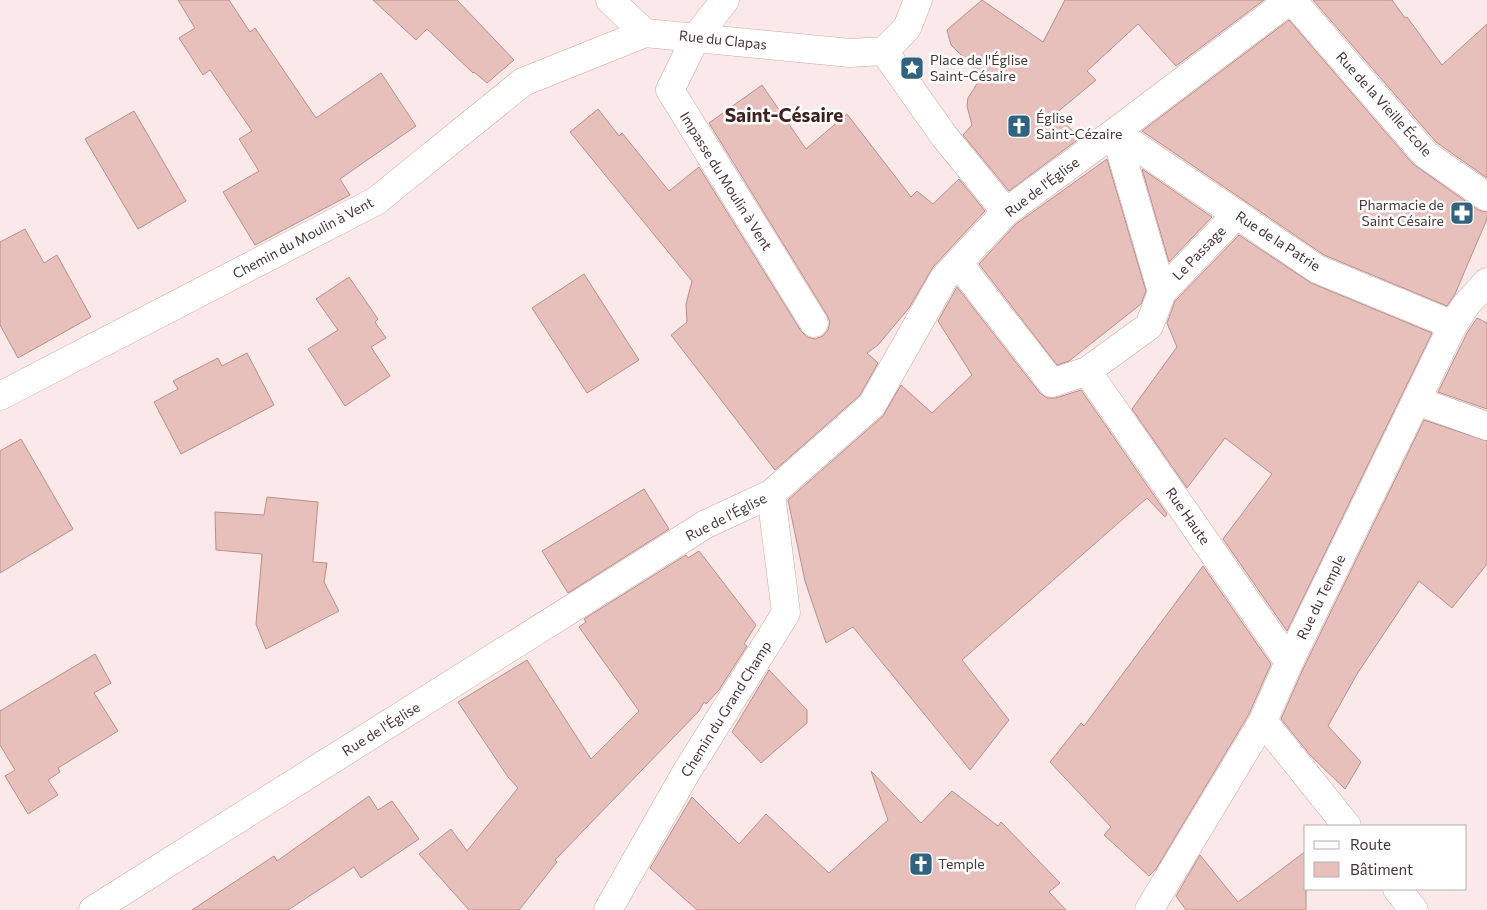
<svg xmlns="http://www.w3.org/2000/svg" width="1487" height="910" viewBox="0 0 1487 910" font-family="Commissioner,sans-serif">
<rect width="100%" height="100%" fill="#fae9e8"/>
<path fill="#e7bfbb" stroke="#b6908c" d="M178,0H229L250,32L255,28L316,118L381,73L416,126L340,179L350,195L255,245L223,192L259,171L239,139L252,131L210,70L203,75L179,38L195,28Z
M373,0H457L514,60L487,83L474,72L473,73L427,29L416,40Z
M982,0L1043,42L1065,0H1264L1176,66L1138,24L1087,71L1096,80L1055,114L1080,138L1009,191L963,135L972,125L967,106L968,98L982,76L951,45L947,30Z
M1313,0H1392L1405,18L1407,17L1442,65L1487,24V178L1436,142Z
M1289,20L1413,164L1478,210L1487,212V219L1455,294L1447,306L1324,255L1142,131Z
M762,85L806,149L847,114L911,197L917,191L933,204L959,179L985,211L933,267L909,308L878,345L867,353L878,363L860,395L775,470L671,335L687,322L686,304L692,281L570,132L598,109L619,136L622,133L669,191L699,167L801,331L807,337L815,339L823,336L828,330L830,322L827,315L709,123Z
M134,111L186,201L138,229L85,139Z
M1107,159L1146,291L1141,304L1069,361L1057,365L979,264L1016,224Z
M1142,169L1212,217L1169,262Z
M25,229L44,263L57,255L91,317L18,358L0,325V242Z
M1239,235L1311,283L1432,333L1287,631L1223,539L1272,474L1225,438L1187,488L1132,409L1177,347L1167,323L1175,301Z
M584,274L639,360L587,393L532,308Z
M349,277L378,319L375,322L386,338L371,347L390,376L345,406L308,349L338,330L316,299Z
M957,287L1040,393L1047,398H1056L1081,390L1167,514L1165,517L1147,498L962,660L1009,720L970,770L853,627L826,643L805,581L788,500L883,416L901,385L932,413L972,375L938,321Z
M1477,318L1487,323V409L1438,392L1467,333Z
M247,353L274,405L181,454L154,402L178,389L173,381L218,358L222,366Z
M1424,420L1487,441V564L1452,608L1419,581L1357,674L1328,726L1361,762L1345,789L1311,756L1281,719L1303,669Z
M21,439L73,529L0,573V451Z
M644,489L669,529L568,593L542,551Z
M267,497L318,502L313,562L327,563L324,582L339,611L266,649L256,624L262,554L216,550L215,512L264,515Z
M699,551L756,625L744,644L747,646L719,690L706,704L704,702L699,711L555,860L557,862L519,910H469L419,854L451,829L467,851L518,788L508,777L458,702L527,660L591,759L639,711L579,627L586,622L584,619L686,555L688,558Z
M1203,566L1271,664L1249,714L1156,869L1149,876L1104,835L1111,827L1050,762L1081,723L1084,726Z
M95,654L111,683L94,693L118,731L58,768L60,772L48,780L58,795L28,814L5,776L15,770L0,745V711Z
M769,670L807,710V723L761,763L732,732Z
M871,771L921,823L952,791L998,826L1001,822L1060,883L1049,892L1066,910H697L650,868L692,797L739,844L766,814L829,873L888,820Z
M369,796L378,810L392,801L419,839L361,878L354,867L288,910H192L274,856L277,861Z
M1306,851V910H1186L1176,896L1200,855L1238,902Z"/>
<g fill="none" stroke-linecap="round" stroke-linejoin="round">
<g stroke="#cea7a3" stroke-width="29">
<path id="pedestrian" d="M1417,401L1487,426"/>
</g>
<g stroke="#cea7a3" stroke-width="29">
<path id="minor" d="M610,0L645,33L850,53L884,51
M725,0L696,37L670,90L814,323
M918,0L907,28L884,51L944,136L1006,212
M1292,0L1425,154L1487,197
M1115,132L1317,269L1453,325
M958,263L1052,383L1087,371L1149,326L1162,292L1115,132
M1162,292L1237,214
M1087,371L1289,662
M0,396L376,201L523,82L645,33
M1263,721L1347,826
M1397,889L1414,910
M93,910L706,524L771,494L872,405L944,278L1006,212L1115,132L1290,0
M608,910L687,771L786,613L771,494
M1149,910L1263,721L1289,662L1453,325L1466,305L1487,282"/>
</g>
<use href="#pedestrian" stroke="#fff" stroke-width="28"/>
<use href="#minor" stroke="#fff" stroke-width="28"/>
</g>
<defs>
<g id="sight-square" transform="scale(1.25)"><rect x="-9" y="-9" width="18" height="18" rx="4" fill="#2f637f" stroke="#fff"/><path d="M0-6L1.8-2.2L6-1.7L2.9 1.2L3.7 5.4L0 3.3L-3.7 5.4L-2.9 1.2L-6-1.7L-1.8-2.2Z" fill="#fff"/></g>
<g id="church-square" transform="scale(1.25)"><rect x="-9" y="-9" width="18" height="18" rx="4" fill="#2f637f" stroke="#fff"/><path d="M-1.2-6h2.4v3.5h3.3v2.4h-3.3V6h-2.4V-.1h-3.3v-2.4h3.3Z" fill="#fff"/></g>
<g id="pharmacy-square" transform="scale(1.25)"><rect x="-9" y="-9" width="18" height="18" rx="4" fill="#2f637f" stroke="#fff"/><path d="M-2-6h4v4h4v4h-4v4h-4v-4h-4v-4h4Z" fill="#fff"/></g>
</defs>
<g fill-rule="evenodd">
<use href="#sight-square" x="912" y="68"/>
<use href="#church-square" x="1019" y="126"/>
<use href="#pharmacy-square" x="1462" y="213"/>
<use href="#church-square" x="921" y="864"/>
</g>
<g text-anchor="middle" stroke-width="5" stroke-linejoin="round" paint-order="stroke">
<g font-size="14" fill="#463635" stroke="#fff">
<text transform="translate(723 40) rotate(6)" y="5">Rue du Clapas</text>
<text transform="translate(1384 104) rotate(48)" y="5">Rue de la Vieille École</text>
<text transform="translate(726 181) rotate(58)" y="5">Impasse du Moulin à Vent</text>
<text transform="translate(1042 187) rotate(-37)" y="5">Rue de l'Église</text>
<text transform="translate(303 238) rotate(-28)" y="5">Chemin du Moulin à Vent</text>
<text transform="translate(1278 241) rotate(33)" y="5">Rue de la Patrie</text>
<text transform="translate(1199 253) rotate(-46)" y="5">Le Passage</text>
<text transform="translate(1188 516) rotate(55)" y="5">Rue Haute</text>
<text transform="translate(726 517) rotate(-27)" y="5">Rue de l'Église</text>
<text transform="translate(1321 597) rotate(-64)" y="5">Rue du Temple</text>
<text transform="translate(726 709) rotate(-58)" y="5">Chemin du Grand Champ</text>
<text transform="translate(381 729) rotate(-32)" y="5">Rue de l'Église</text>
</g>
<g font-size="14" fill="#463635" stroke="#fff" text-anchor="start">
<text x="930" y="65">Place de l'Église<tspan x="930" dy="16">Saint-Césaire</tspan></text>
<text x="1036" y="123">Église<tspan x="1036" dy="16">Saint-Cézaire</tspan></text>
<text x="1444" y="210" text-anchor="end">Pharmacie de<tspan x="1444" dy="16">Saint Césaire</tspan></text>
<text x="938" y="869">Temple</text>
</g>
<g font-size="19" font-weight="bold" fill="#3f2220" stroke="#fff">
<text x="784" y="122">Saint-Césaire</text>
</g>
</g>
<rect x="1304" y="825" width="162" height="65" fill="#ffffff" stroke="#b5afae"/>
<rect x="1314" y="841" width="25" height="8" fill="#ffffff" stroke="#b5afae"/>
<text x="1350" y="850" font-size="15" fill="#463635">Route</text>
<rect x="1314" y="862" width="25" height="15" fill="#e7bfbb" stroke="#b5afae"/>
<text x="1350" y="875" font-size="15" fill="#463635">Bâtiment</text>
</svg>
